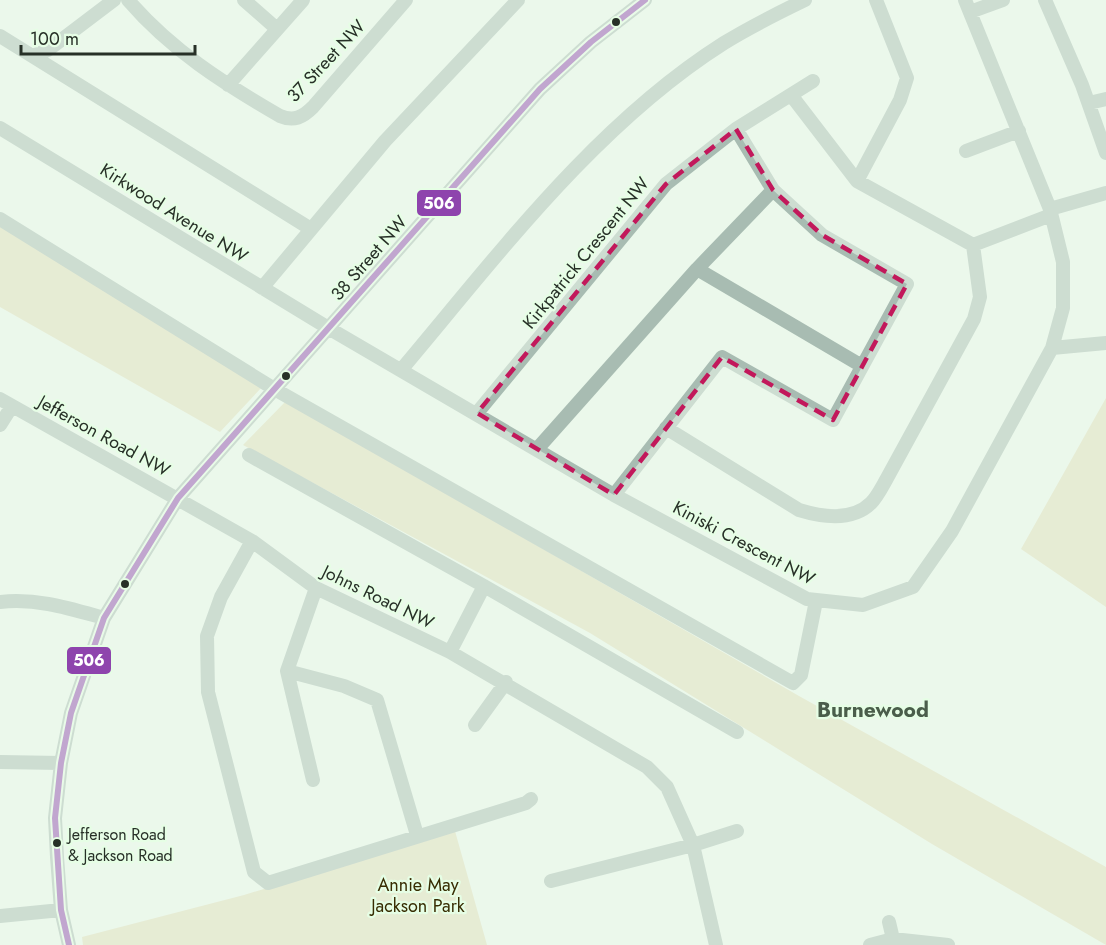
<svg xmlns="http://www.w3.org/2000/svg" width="1106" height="945" viewBox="0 0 1106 945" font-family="Jost,sans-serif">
<rect width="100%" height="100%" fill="#ebf8eb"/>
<path fill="#e1ddb9" d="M0,226L262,387L220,432L0,307Z
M1106,398V607L1021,549Z
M286,401L799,696L1106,867V945L932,844L590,633L243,445Z
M455,831L487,945H83L82,937L244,895Z"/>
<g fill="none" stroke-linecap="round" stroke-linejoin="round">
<path stroke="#a8bcb2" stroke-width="14" d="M128,0C171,50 223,83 280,116C294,122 303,117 313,107L406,0
M244,0L277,29
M1045,0L1082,85L1106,153
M970,12L1003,0
M0,36L311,229
M32,56L48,50L114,0
M228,85L303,0
M1089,103L1106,99
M0,128L330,329L614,495L807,599L863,605L913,587L952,531L1052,348L1063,308V262L1050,209L965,0
M966,151L1019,131
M857,181L900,100L907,78L876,0
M1050,209L1106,193
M0,219L276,390L793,683L801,675L816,601
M973,245L1051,215
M697,269L862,366
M262,288L385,141L518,0
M1052,348L1106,343
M401,370C498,255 596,124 724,43C750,27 778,13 805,0
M0,399L252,541L316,588L450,652L647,767L667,787L693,845L716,945
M477,413L666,184L736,129L813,81
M0,425L12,406
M666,428L799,510C822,517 852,522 871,503C877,497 882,487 886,480L974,319L980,297L973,245L857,181L791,95
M538,448L697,269L773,190
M249,455L484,586L737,732
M614,495L722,357L833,420L907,284L822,235L773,190L736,129
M252,541L221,597L207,636L208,692L254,872L268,883L526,803L531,799
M0,602C37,598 68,608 104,618
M450,652L484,586
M287,671L344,686L377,700L417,835
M475,725L506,682
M0,762L61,763
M313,780L287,671L316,588
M551,881L693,845L737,831
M0,916L61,910
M889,922L893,939
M69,945L61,910L57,857L55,818L61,763L71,713L104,618L178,498L540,89L591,42L645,0
M870,945L893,939L948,945"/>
<g stroke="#e6fee5" stroke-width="10">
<path id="bus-1" d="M69,945L61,910L55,818L61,763L71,713L104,618L178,498L540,89L591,42L645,0"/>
</g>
<use href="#bus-1" stroke="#8e44ad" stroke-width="6"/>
</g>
<path d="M0 0H1106V945H0ZM736,129L773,190L822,235L907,284L833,420L722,357L614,495L477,413L666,184Z" fill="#ebf8eb" fill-opacity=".55" fill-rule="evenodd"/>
<path fill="none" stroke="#c2185b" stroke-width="4.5" stroke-dasharray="12 8" stroke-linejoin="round" d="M736,129L773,190L822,235L907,284L833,420L722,357L614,495L477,413L666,184Z"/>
<g fill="#273027" stroke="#e6fee5" stroke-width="2">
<circle cx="616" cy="22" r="5"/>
<circle cx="286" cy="376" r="5"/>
<circle cx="125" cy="584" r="5"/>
<circle cx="57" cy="843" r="5"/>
</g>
<g text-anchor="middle" stroke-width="4.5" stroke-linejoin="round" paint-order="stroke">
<g font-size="16" fill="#273027" stroke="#e6fee5" text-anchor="start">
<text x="68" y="840">Jefferson Road<tspan x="68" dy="21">&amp; Jackson Road</tspan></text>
</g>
<g font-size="18" fill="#273027" stroke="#e6fee5">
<text transform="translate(326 61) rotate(-47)" y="6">37 Street NW</text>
<text transform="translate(174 213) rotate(32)" y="6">Kirkwood Avenue NW</text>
<text transform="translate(586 253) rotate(-51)" y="6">Kirkpatrick Crescent NW</text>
<text transform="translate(369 258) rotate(-49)" y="6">38 Street NW</text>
<text transform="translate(104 436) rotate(29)" y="6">Jefferson Road NW</text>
<text transform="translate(744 543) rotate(28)" y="6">Kiniski Crescent NW</text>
<text transform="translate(378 597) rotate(26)" y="6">Johns Road NW</text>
</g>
<g font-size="18" fill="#382d03" stroke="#e6fee5">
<text x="418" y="891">Annie May<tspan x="418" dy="21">Jackson Park</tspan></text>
</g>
<g font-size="21" font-weight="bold" fill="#4a5e4a" stroke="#e6fee5">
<text x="873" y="717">Burnewood</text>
</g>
</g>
<g stroke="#e6fee5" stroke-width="2">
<rect x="416" y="189" width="46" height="28" rx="6" fill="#8e44ad"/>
<rect x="66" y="646" width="46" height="29" rx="6" fill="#8e44ad"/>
</g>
<g font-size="16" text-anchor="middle" font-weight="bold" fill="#fff">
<text x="439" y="209">506</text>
<text x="89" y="666">506</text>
</g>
<path d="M21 45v9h174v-9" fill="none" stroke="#273027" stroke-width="3"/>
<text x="30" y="45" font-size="18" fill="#273027" stroke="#e6fee5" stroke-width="4.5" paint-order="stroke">100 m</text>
</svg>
